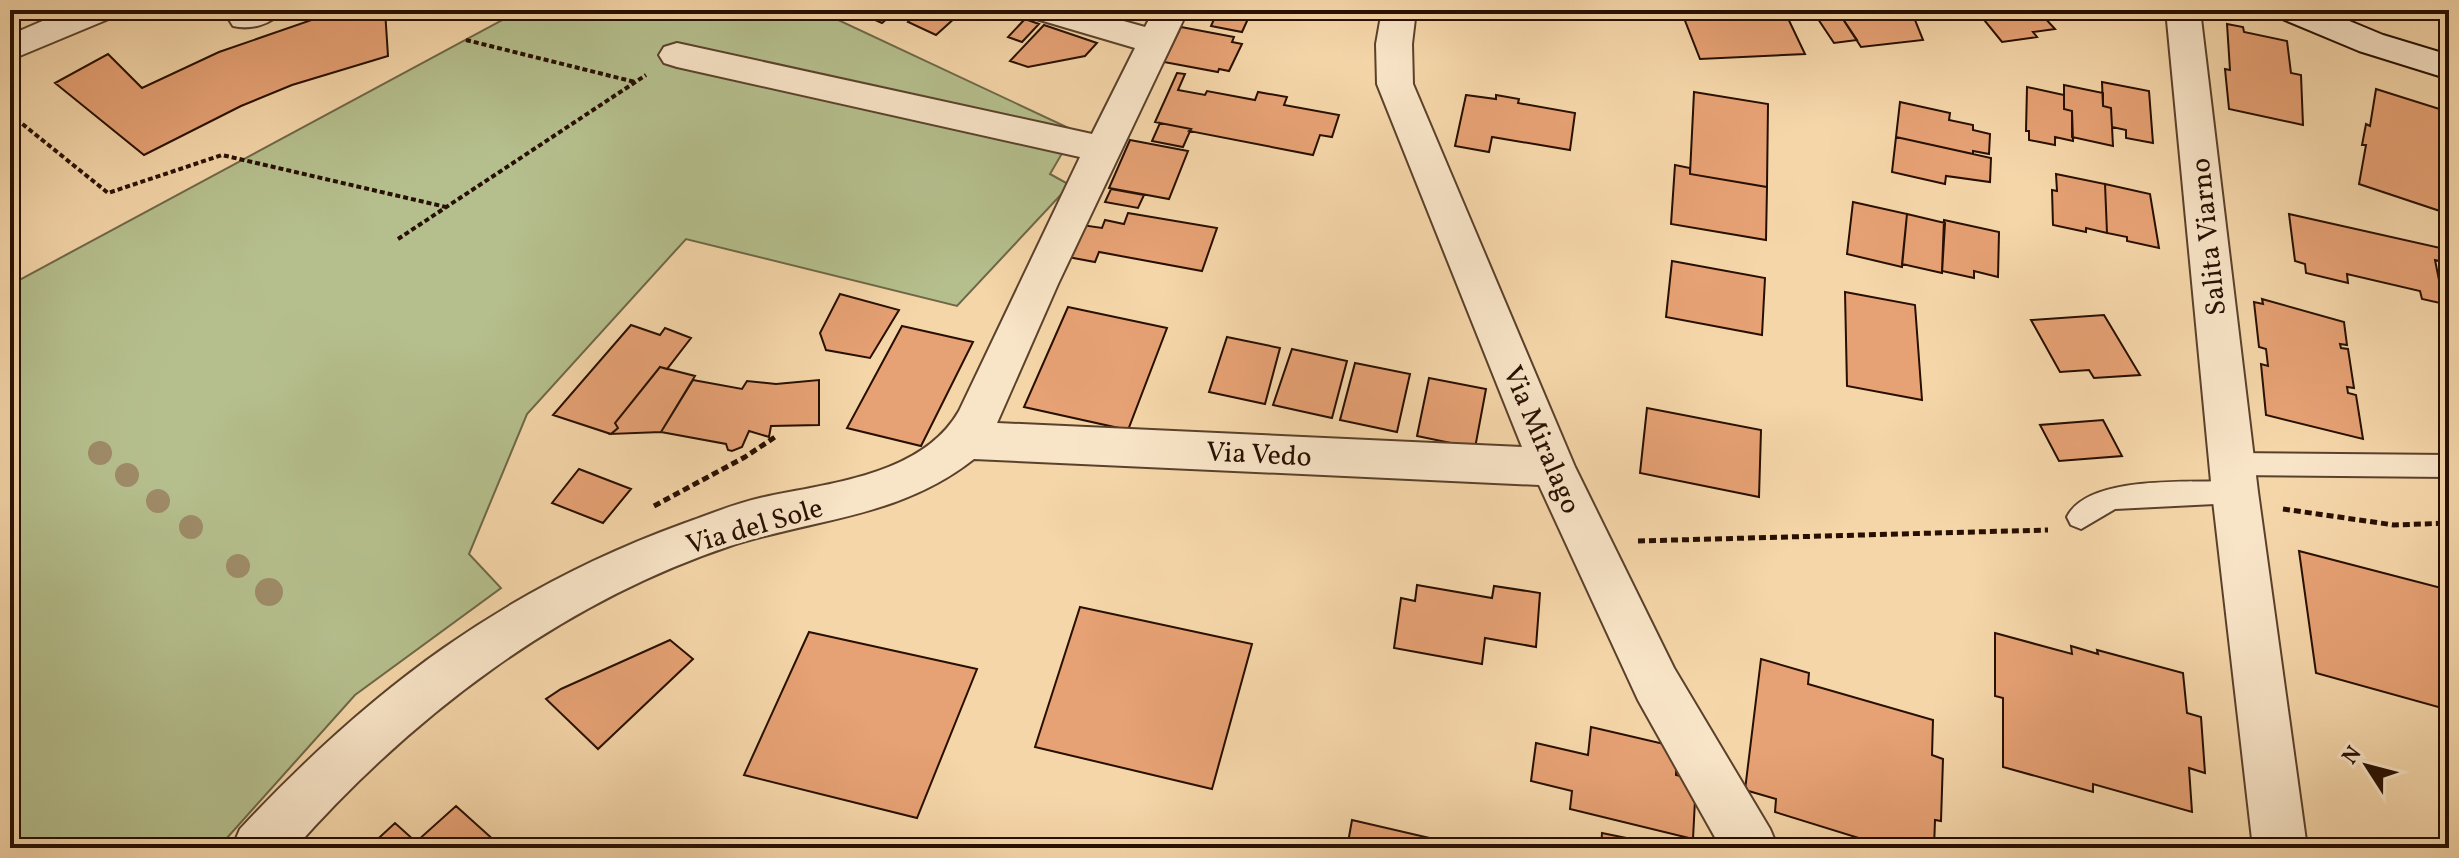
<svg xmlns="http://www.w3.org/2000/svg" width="2459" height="858" viewBox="0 0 2459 858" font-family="Vollkorn,serif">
<rect width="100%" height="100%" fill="#f5d6a9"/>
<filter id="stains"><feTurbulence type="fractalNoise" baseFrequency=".0025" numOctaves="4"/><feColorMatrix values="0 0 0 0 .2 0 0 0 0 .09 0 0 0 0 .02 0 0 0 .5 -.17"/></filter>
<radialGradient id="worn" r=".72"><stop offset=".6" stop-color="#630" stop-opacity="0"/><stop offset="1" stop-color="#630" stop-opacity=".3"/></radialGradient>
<path fill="#b5bf8d" stroke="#6e6747" stroke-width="2" d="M521,10H817L1075,131L1050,174L1070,185L957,306L686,239L527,414L469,554L501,588L355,695L218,848H10V285Z"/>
<path fill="#e6a174" stroke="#270f01" stroke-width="2" d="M331,10H385L388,56L292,85L241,106L144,155L55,83L108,54L142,88L219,52L332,13Z
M870,10H897L882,23L864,15Z
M896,10H959L952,15L956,17L936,35L908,22L912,18Z
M1218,10H1252L1242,32L1211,26Z
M1784,10L1805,54L1700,59L1682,13Z
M1812,10H1837L1857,40L1834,43Z
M1837,10H1911L1923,40L1861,47Z
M1976,10H2084L2043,16L2055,29L2033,32L2037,37L2002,42Z
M2108,10H2152V19Z
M1025,19L1039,24L1022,42L1008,37Z
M2227,24L2243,27L2244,32L2287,41L2291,73L2301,75L2303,125L2229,109L2225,69L2230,70Z
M1044,25L1097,43L1085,56L1028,67L1010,61Z
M1181,27L1234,37L1232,42L1242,44L1229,71L1219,69L1218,72L1164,62Z
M1177,73L1185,74L1178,90L1205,95L1207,91L1255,100L1258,92L1287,97L1284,105L1339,115L1332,137L1320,135L1313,155L1189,131L1191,129L1155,122Z
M2102,82L2149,91L2153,143L2126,138V130L2112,127L2111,108L2103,106Z
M2064,85L2103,93V106L2111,108L2113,146L2072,137V111L2064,109Z
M2027,87L2064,95V109L2072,111L2073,141L2055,137V145L2029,140V131H2026Z
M2376,89L2449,112V214L2359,184L2366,145H2362L2366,124L2370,126Z
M1694,92L1768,104L1767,187L1690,174Z
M1466,95L1496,99V95L1519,99L1518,103L1575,113L1570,150L1492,137L1489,152L1455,146Z
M1900,102L1950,113L1949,120L1973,125V130L1990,134L1989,154L1973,151V154L1896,137Z
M1160,123L1191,129L1183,147L1152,141Z
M1896,137L1991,158L1990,182L1946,176L1945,184L1892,172Z
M1130,140L1188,151L1169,199L1109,188Z
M1675,165L1690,168V174L1767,187L1766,240L1671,224Z
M2056,174L2105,184L2107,233L2086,228V232L2053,225L2052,190L2057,191Z
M2105,184L2150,194L2159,248L2127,241V237L2107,233Z
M1111,189L1144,195L1138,208L1105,202Z
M1853,202L1907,214L1902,267L1847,254Z
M1128,213L1217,228L1202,271L1099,252L1095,262L1068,257L1082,225L1102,228L1105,220L1124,224Z
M1907,214L1945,223L1942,273L1902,264Z
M2289,214L2445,249L2448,263L2435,260L2439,280L2449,283V305L2422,299L2420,291L2347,274L2348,283L2306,273L2305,264L2295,261Z
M1944,220L1999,232L1998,277L1974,271V278L1942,271Z
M1672,261L1765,278L1762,335L1666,317Z
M1845,292L1915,305L1922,400L1847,386Z
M840,294L899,310L870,358L826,350L820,333Z
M2262,299L2344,322L2347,345L2340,344L2341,348L2348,349L2354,388L2347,387L2348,393L2356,395L2363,439L2266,415L2261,364L2268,366L2266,349L2259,347L2254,302L2263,304Z
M1068,307L1167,328L1128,430L1024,407Z
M2104,315L2140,375L2094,378L2089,370L2060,372L2031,320Z
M631,325L660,335L665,328L691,338L667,369L660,367L615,423L618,428L611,434L553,415Z
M902,326L973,342L921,446L847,428Z
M1227,337L1280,348L1265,404L1209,392Z
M1292,349L1347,361L1332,418L1273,405Z
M1355,363L1410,374L1397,432L1340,420Z
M660,367L695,376L661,432L611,434L618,428L615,423Z
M1429,378L1486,389L1475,448L1417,436Z
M693,380L742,389L747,381L776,384L819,380V425L771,426L769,437L749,431L742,447L732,451L728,450L726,444L661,432Z
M1647,408L1761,430L1759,497L1640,473Z
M2103,420L2122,456L2059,461L2040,425Z
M579,469L631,489L603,523L552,503Z
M2299,551L2449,590V710L2316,673Z
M1417,585L1492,598L1494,586L1540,593L1536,647L1485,638L1482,664L1394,648L1401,598L1415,601Z
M1080,607L1252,644L1212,789L1035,747Z
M809,632L977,669L917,818L744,775Z
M1995,633L2072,654L2071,646L2098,654L2097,650L2183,673L2187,713L2201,717L2205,773L2189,768L2192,812L2093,784V792L2003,767V698L1995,696Z
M670,640L693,659L598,749L546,699L561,689Z
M1761,659L1809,673L1808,684L1933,720L1932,755L1943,759L1941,821L1935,820L1934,848H1891L1775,812L1776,799L1745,790Z
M1591,727L1677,747L1676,775L1696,780L1693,839L1570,809L1572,791L1531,781L1536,743L1588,755Z
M456,806L496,842L490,848H368L395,823L416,842Z
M1352,820L1460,845V848H1347Z
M1602,833L1675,848H1601Z"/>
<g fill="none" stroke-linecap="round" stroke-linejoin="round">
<g stroke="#5a412b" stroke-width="4">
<path id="lane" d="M2232,453L2449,455V477L2232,475L2223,472L2219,464L2223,456Z
M2235,481L2244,484L2248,492L2244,500L2235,503L2115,509L2081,529L2071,525L2067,517C2088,474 2192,483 2235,481Z"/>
</g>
<g stroke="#5a412b" stroke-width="4">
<path id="street" d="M68,10H116L111,18L10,60V35Z
M233,10H282C272,25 250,30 233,26L228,18Z
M1028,10H1084L1145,27L1154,10H1188L1058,284L997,423L1522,447L1377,84L1376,44L1382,10H1416L1412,44L1413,84L1575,467L1674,668L1770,829L1778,848H1721L1638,700L1539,485L974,459C899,518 816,518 730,546C560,603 413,715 295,848H232L240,829C371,689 503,589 685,523C710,514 734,504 760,498C826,483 921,477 959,411L1080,157L677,67L664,63L659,55L664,47L677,43L1092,134L1135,48L1033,18Z
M2166,10H2200L2258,492L2307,848H2253L2212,492Z"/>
</g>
<g stroke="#270f01" stroke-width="4">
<path id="secondary" d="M2275,10H2323L2383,35L2449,55V79L2359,51L2280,18Z"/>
</g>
<path stroke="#270f01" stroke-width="4" stroke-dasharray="5 3" stroke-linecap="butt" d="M466,40L635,82
M10,114L108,193L222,155L446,207
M398,239L646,75"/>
<path stroke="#270f01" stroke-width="5" stroke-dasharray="7 4" stroke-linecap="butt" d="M654,506L745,457L775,437
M2283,509L2394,525L2449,523
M1638,541L2048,530"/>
<use href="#lane" fill="#f8e4c7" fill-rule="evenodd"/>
<use href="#street" fill="#f8e4c7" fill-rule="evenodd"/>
<use href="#secondary" fill="#f8e4c7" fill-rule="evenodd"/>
</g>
<g fill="#9f8b68">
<circle cx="100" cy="453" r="12"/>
<circle cx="127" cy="475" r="12"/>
<circle cx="158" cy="501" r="12"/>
<circle cx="191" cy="527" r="12"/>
<circle cx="238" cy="566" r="12"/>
<circle cx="269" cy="592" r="14"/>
</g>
<g text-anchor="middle" stroke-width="7" stroke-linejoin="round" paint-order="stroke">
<g font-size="28" fill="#270f01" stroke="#f8e4c7">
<text transform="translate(2207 237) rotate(-96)" y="10">Salita Viarno</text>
<text transform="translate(1543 439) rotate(67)" y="10">Via Miralago</text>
<text transform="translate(1259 453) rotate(3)" y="10">Via Vedo</text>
<text transform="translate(754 525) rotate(-16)" y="10">Via del Sole</text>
</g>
</g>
<rect width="2459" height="858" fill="none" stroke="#f5d6a9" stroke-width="40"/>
<rect x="12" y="12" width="2435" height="834" fill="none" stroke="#270f01" stroke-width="4"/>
<rect x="20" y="20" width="2419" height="818" fill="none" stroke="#270f01" stroke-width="2"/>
<g transform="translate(2367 766) rotate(306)" stroke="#f8e4c7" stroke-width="6" paint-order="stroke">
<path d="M0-6L14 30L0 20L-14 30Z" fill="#270f01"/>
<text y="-12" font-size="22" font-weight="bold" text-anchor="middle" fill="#270f01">N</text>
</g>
<rect width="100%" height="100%" filter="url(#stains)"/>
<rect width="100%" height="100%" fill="url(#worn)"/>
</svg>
